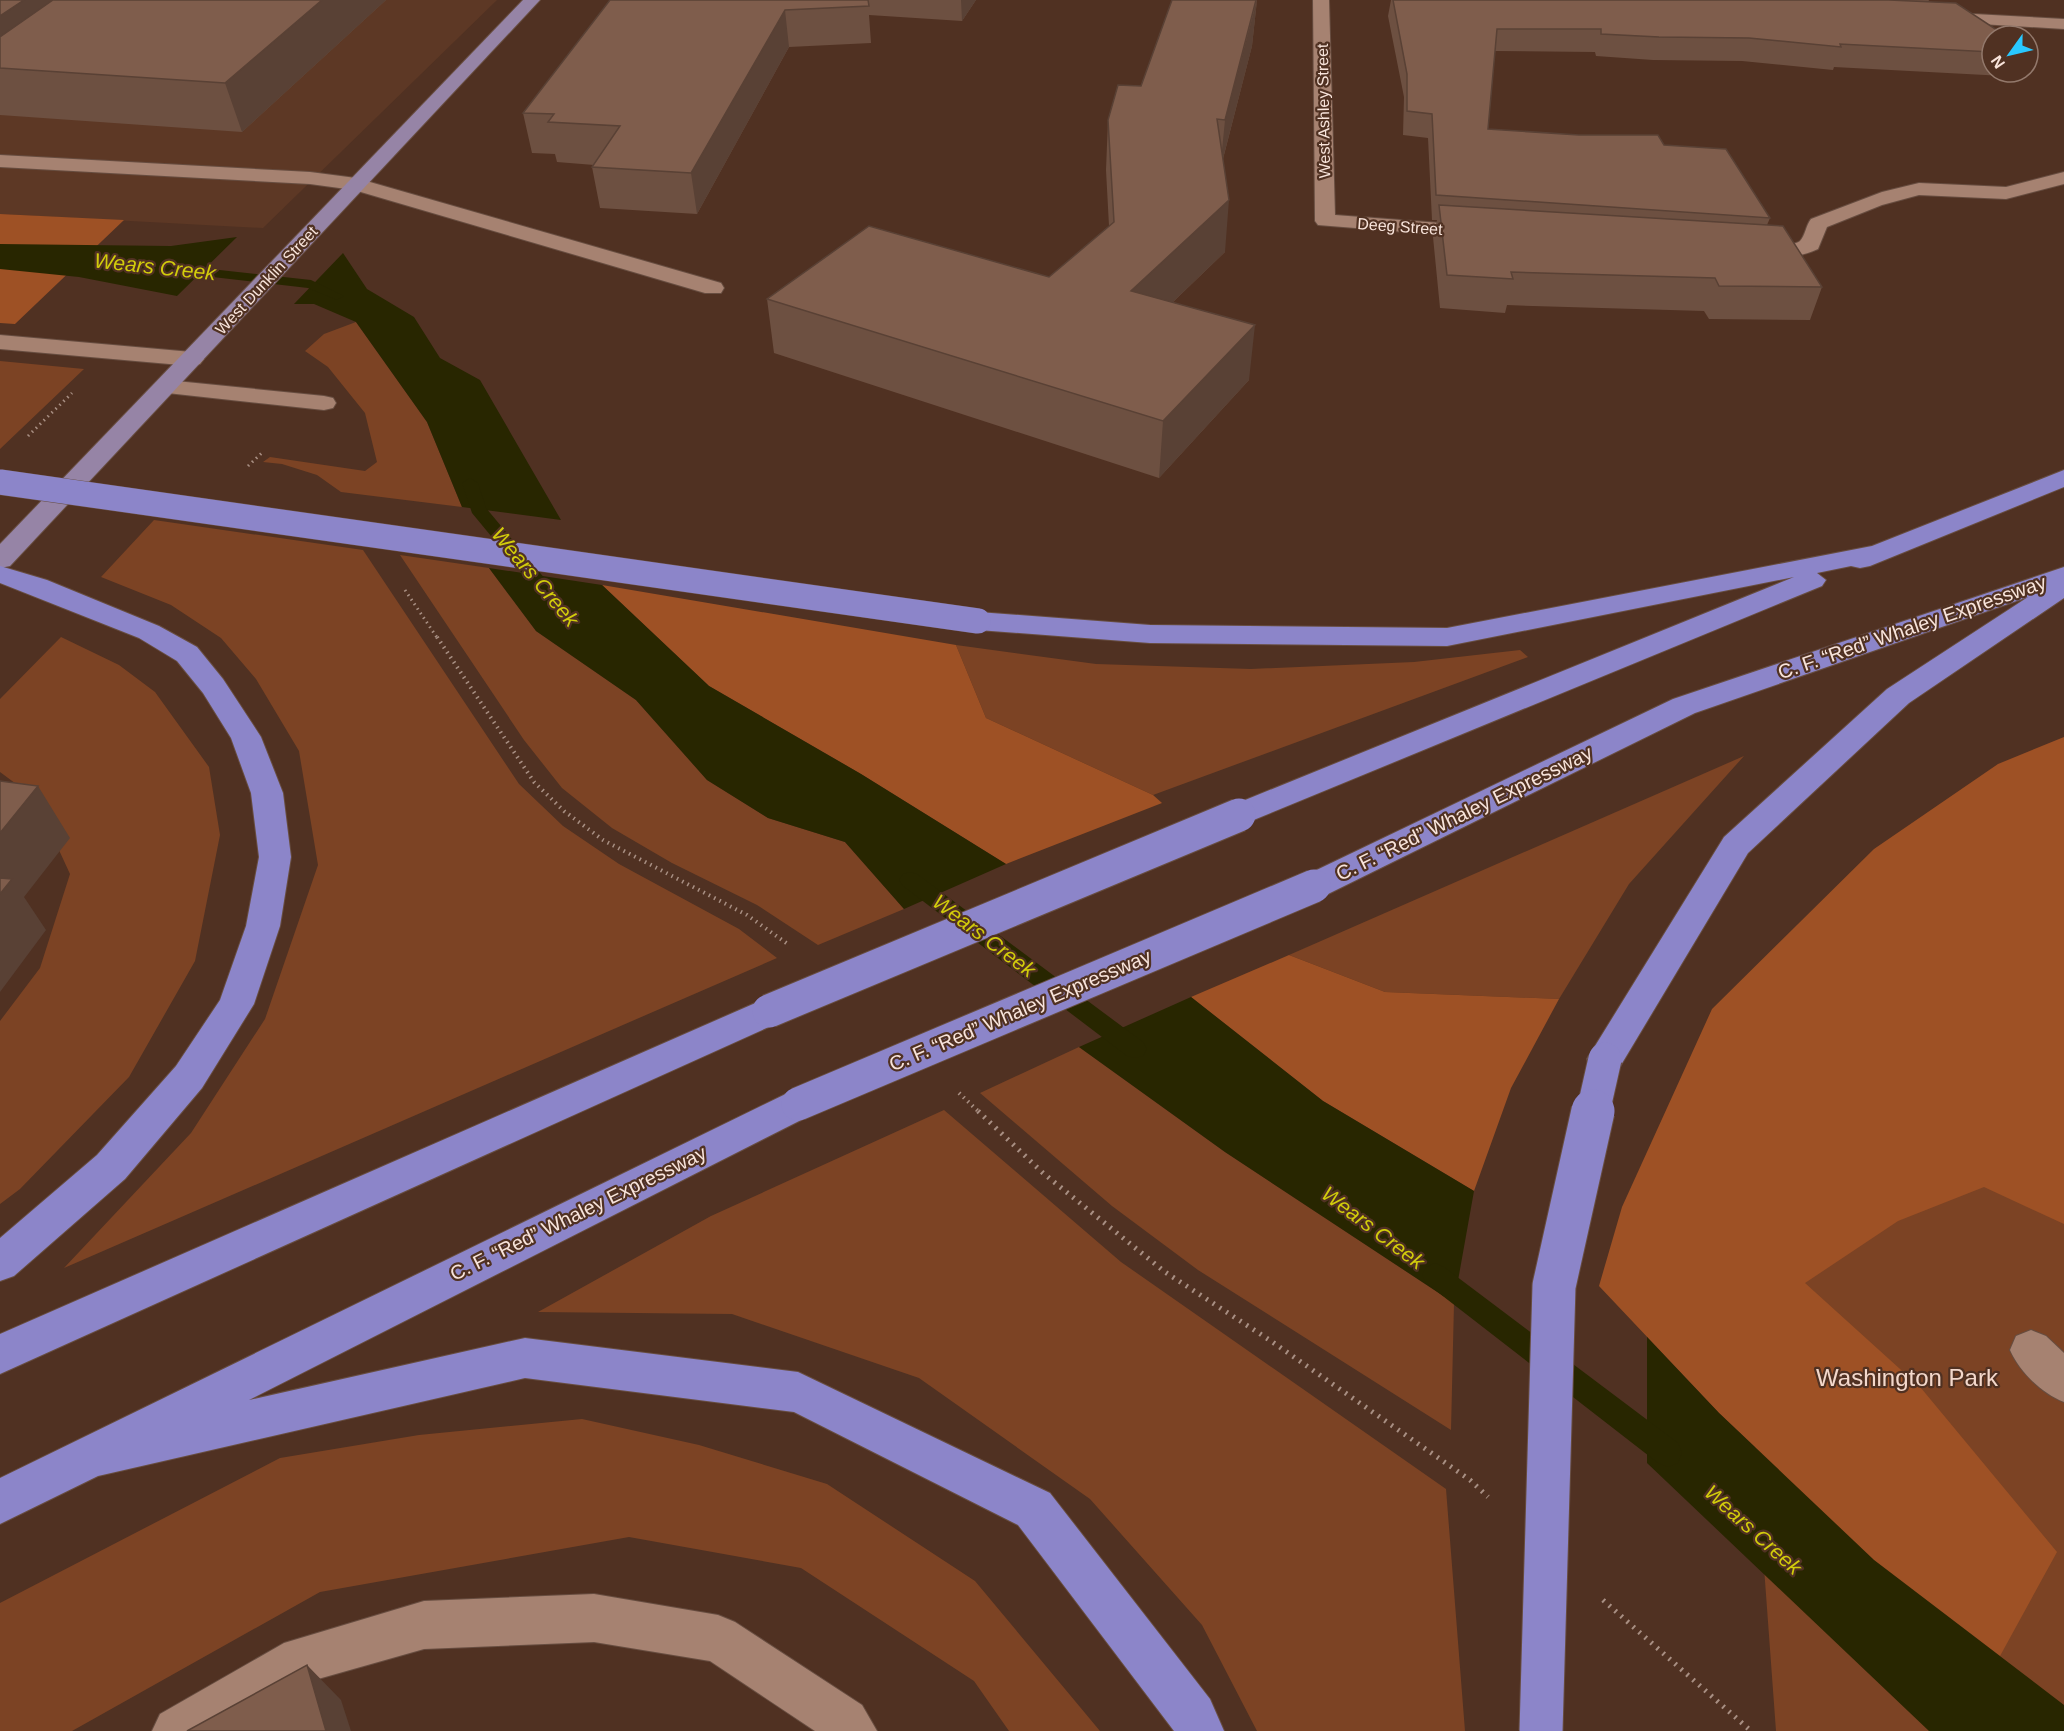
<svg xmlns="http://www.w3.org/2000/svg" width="2064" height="1731" viewBox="0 0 2064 1731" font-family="Helvetica,sans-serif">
<rect width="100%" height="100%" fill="#503122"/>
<path fill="#5d3825" d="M0,0H497L263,228L0,214Z"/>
<path fill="#7c4324" d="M356,322L427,422L462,507L341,492L317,475L282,464L263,462L270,457L365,471L377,462L365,413L328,367L305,351L324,334Z
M0,361L84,369L0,449Z
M154,520L363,550L519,784L563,826L619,864L739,929L777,958L64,1268L191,1133L265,1019L318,865L299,751L256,679L221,638L171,605L101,577Z
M400,555L489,568L536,631L636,700L707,780L768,818L845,842L904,909L818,945L757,905L672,863L612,828L562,788L524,740Z
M61,637L119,665L155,692L209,767L220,835L195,961L129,1077L20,1189L0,1204V1021L40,968L70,874L35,798L0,772V699Z
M956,645L1096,664L1251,669L1414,662L1520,650L1528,657L1153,795L986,718Z
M1744,756L1629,884L1559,999L1385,992L1289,955Z
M2064,855V1731H1776L1744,1294Z
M1079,1047L1225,1152L1454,1303L1451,1430L1198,1270L1112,1206L980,1093Z
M944,1110L1121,1262L1446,1489L1465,1731H1257L1202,1625L1090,1499L919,1378L732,1314L538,1312L711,1216Z
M582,1419L699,1445L827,1484L975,1581L1100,1731H1009L974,1681L801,1568L629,1537L320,1592L72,1731H0V1603L280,1458L419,1435Z"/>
<path fill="#9e5125" d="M0,214L124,220L15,324L0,323Z
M602,585L956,645L986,718L1153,795L1162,803L1006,864L861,774L709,686Z
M2064,737V1224L1984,1187L1898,1221L1805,1283L1921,1388L2057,1552L2000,1656L1874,1560L1719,1413L1599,1286L1622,1207L1712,1009L1874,849L1998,764Z
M1289,955L1385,992L1559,999L1511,1088L1474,1191L1323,1101L1191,997Z"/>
<path fill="#282600" d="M237,237L177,296L79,277L0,269V244L171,246Z
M343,253L367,289L414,317L440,358L480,380L561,520L462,507L427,422L356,322L314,304H294Z
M489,568L602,585L709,686L861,774L1006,864L904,909L845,842L768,818L707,780L636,700L536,631Z
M1191,997L1323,1101L1474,1191L1454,1303L1225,1152L1079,1047Z
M1647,1337L1719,1413L1874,1560L2064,1705V1731H1929L1647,1463Z"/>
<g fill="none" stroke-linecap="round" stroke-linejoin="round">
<path fill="#282600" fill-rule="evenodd" d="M174,265L311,280L344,296L337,300L308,288L169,272L167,269Z
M470,478L478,483L486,508L556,592L559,596L556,600H544L472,513L462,483Z
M910,872L917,874L1143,1042L1147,1049L1143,1056L1135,1058L1127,1056L903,886L899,880L903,874Z
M1435,1263L1444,1267L1678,1443L1682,1453L1678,1463L1668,1467L1658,1463L1426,1283L1422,1275L1426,1267Z"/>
<g stroke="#674d40" stroke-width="2">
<path id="minor" d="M1313,0H1329L1335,215L1480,226L1487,228L1491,232L1487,236L1480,238L1318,225L1315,221Z
M1937,12L2064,19V29L1931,21L1928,17Z
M0,155L310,172L356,178L721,283L724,288L721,293H705L354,190L310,184L0,167Z
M2064,172V184L2006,199L1919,195L1882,205L1827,227L1818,249C1797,259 1768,260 1745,255L1742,250L1745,245C1757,242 1792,248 1800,241C1805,236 1806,225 1811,219L1882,192L1919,183L2006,187Z
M0,335L192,352L200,354L204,359L200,364L192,366L0,349Z
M166,380L324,396L333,398L336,403L333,408L324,410L158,392L154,387L158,382Z
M2031,1330L2046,1336L2064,1353V1402C2041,1393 2020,1372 2010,1350L2016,1336Z
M594,1594L718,1615L735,1622L862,1705L877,1731H815L710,1661L594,1642L424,1649L311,1681L224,1731H152L160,1714L284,1643L424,1601Z"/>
</g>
<g stroke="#674d40" stroke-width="2">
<path id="major" d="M523,0H540L10,566L0,568V544Z"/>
</g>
<g stroke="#674d40" stroke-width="2">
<path id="highway" d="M2064,470V487L1870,566L1860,568L1851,566L1817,573L1826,580L1822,586L1239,826L1228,823L1223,815L1228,807L1794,577L1447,646L1150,643L978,630L968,627L964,621L968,615L978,612L1150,625L1447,628L1872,546Z
M0,566L47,580L159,626L197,647L223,679L261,737L283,793L291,857L280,926L254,1004L202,1088L125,1179L14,1276L0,1281V1238L97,1155L176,1066L220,1000L246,926L259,857L251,793L231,738L203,693L177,661L139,638L0,583Z
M2064,567V598L1909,703L1748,853L1618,1070L1605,1074L1592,1070L1587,1059L1724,837L1887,689L2028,597L1695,713L1326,895L1314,898L1302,895L1297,886L1302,877L1673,699Z
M769,997L782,1001L787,1011L782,1021L0,1374V1334Z
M798,1088L811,1093L817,1104L811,1115L249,1400L525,1338L798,1372L1050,1493L1210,1699L1224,1731H1174L1018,1525L794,1412L525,1378L98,1476L0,1524V1478Z"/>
</g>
<path stroke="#a88f83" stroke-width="3" stroke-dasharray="1.5 4" stroke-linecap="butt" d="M28,436L72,393
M248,466L264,451
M405,590L438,639"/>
<path stroke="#a88f83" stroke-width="4" stroke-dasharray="1.5 4.5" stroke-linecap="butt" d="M437,637L534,782L564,811L603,840L747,915L789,945
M959,1093L979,1112"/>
<path stroke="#a88f83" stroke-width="5" stroke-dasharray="2 6" stroke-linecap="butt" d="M978,1111L1043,1173L1165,1272L1271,1341L1470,1480L1488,1497
M1603,1600L1751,1731"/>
<use href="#minor" fill="#a68271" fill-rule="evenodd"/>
<use href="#major" fill="#9684a6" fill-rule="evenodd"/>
<use href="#highway" fill="#8c85c9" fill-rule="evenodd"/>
<g stroke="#674d40" stroke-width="26" stroke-linecap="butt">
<path id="highway-bridge-far2" d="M0,482L978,621"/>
</g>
<g stroke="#674d40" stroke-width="35" stroke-linecap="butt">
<path id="highway-bridge-far1" d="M769,1011L1239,815
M798,1104L1314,886
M1593,1112L1605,1059"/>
</g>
<g stroke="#674d40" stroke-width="45" stroke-linecap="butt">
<path id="highway-bridge" d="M1541,1731L1554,1286L1593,1111"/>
</g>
<use href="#highway-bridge-far2" stroke="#8c85c9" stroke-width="25"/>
<use href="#highway-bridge-far1" stroke="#8c85c9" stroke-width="33"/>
<use href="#highway-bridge" stroke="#8c85c9" stroke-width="43"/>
</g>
<path fill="#6d5041" d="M0,0H386L242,132L0,115Z
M610,0H976L962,21L869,15L871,43L789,47L697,214L600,208L592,167L594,165L557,162L555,154L532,153L523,113Z
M1257,0L1252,46L1223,159L1225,252L1173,302L1249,380L1159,478L774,353L767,299L1049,277L1109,226L1106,170L1108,120L1141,86Z
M1391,0H1929L1928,2L1992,36V72H2025L2023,77L1834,67L1833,70L1742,61L1653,60L1596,56L1595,52L1495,51L1488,129L1664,145L1770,218L1767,225L1822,287L1810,320L1709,319L1704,311L1533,306L1507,305L1505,313L1440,308L1433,237L1437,220H1432L1428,138L1403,135L1404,97L1388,16Z
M2028,51L2033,54L2028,65Z"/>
<path fill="#594135" d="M24,0H111L0,68V16Z
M322,0H386L242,132L225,83Z
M961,0H976L962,21Z
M1257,0L1252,46L1220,170L1225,120Z
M785,10L789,47L697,214L691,173Z
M1229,200L1225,252L1128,345L1131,291Z
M1255,325L1249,380L1159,478L1163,421Z
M38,786L70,838L24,897L46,930L0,992V833Z
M307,1665L341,1700L351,1731H326Z"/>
<path fill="#7f5d4c" stroke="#594135" stroke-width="1.5" d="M0,0H24L0,16Z
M53,0H322L225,83L0,68V37Z
M610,0H868L869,6L785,10L691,173L592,167L620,126L548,122L554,114L523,113Z
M1172,0H1256L1225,120L1217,119L1229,200L1131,291L1255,325L1163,421L767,299L869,226L1049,277L1114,222L1108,120L1118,85L1141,86Z
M1393,0H1889L1956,3L2006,36H1992V52L1840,44L1841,47L1749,38L1659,37L1601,34V29H1497L1488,129L1579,135H1658L1664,145L1726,149L1770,218L1436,195L1432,114L1407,111V74Z
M1439,205L1783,226L1822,287L1719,286L1715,278L1541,273L1511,272L1513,279L1447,275Z
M0,781L38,786L0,833Z
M0,878L12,879L0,894Z
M307,1665L326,1731H187Z"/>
<g text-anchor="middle" stroke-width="4.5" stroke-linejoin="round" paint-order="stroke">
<g font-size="16" fill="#f8e4db" stroke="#503122">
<text transform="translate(1323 111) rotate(-91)" y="6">West Ashley Street</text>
<text transform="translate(1400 226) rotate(4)" y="6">Deeg Street</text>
<text transform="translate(266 280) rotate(-47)" y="6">West Dunklin Street</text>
</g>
<g font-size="20" fill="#f8e4db" stroke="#503122">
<text transform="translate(1912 627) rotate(-19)" y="7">C. F. “Red” Whaley Expressway</text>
<text transform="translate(1464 813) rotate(-26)" y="7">C. F. “Red” Whaley Expressway</text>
<text transform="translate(1020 1010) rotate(-23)" y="7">C. F. “Red” Whaley Expressway</text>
<text transform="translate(578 1213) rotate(-26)" y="7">C. F. “Red” Whaley Expressway</text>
</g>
<g font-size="21" font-style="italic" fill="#d2cc0b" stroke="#503122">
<text transform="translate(155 267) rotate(6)" y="7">Wears Creek</text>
<text transform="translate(535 577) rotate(50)" y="7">Wears Creek</text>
<text transform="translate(984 936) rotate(37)" y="7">Wears Creek</text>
<text transform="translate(1373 1228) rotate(37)" y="7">Wears Creek</text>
<text transform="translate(1753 1530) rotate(42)" y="7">Wears Creek</text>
</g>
<g font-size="24" fill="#f3d8cb" stroke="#503122">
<text x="1907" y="1386">Washington Park</text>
</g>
</g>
<g transform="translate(2010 54) rotate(236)"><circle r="28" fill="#503122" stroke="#93796c" stroke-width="1.5"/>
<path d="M0-4.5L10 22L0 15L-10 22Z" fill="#29c8ff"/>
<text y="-9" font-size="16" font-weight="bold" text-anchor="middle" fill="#f8e4db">N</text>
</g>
</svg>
